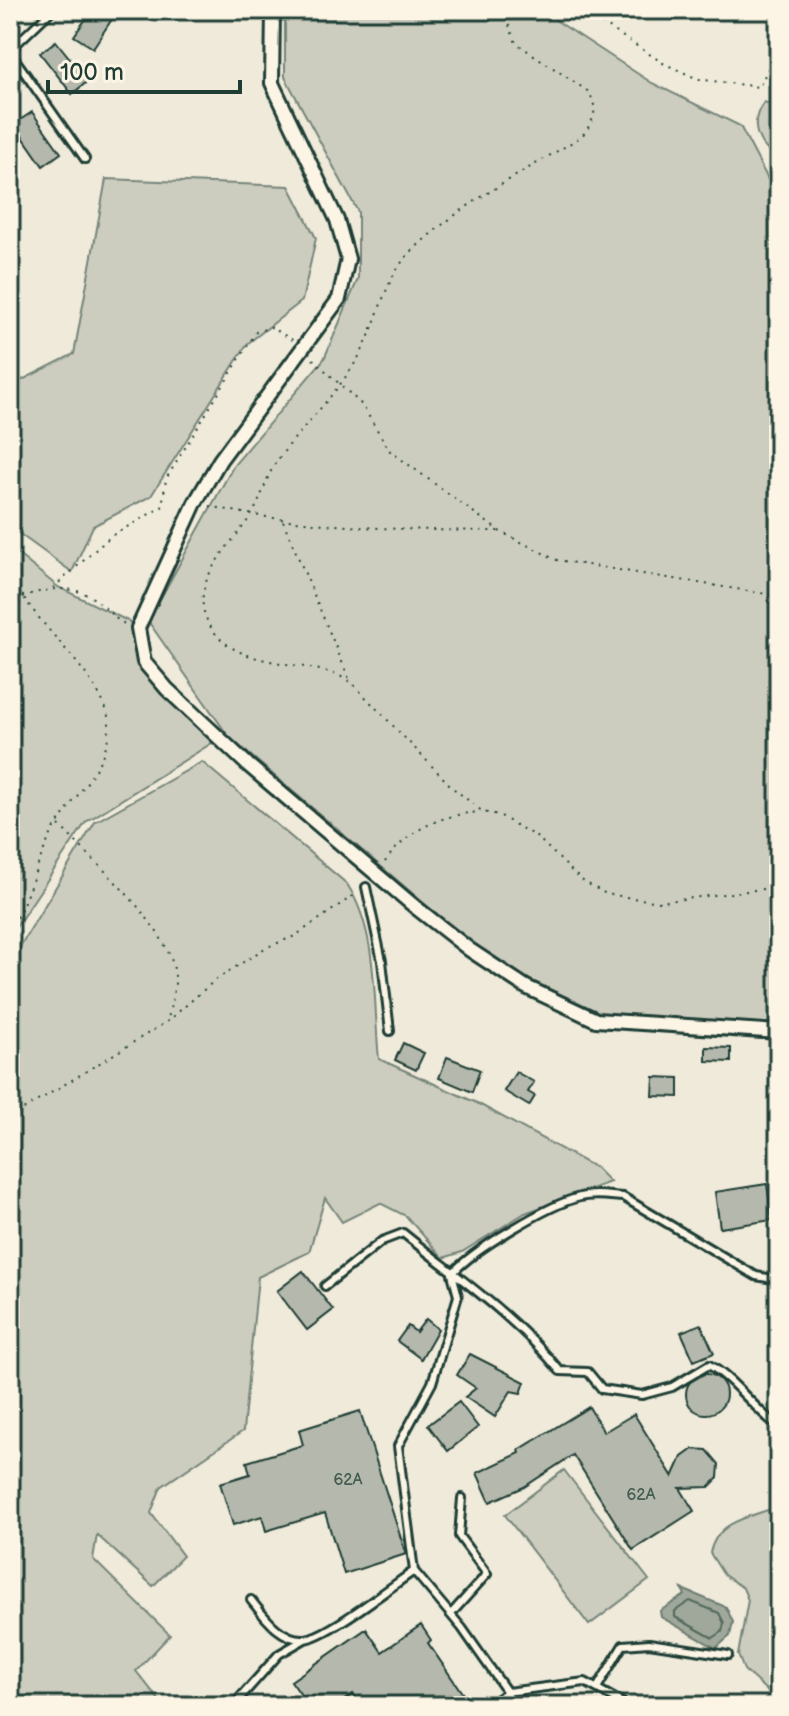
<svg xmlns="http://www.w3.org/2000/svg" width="789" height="1716" viewBox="0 0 789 1716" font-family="'Balsamiq Sans',sans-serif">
<rect width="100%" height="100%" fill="#efeada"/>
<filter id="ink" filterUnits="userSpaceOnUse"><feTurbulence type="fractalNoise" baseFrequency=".0125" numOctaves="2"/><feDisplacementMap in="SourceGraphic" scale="16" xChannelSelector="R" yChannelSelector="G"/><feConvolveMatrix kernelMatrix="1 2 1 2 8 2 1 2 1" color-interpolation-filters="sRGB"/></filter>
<g filter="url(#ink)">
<path fill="#cccdbf" stroke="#76857a" stroke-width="2" d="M285,10H540L652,83L740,126L771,185L779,188L777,1023L704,1024L601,1013L530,980L472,944L229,737L148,621L234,465L324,359L358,279V212L285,77Z
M764,102L779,108V158C757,147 748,123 764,102Z
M106,179L289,186L316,238L302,301L247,344L151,496L93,526L72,572L10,527V386L74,354Z
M10,548L58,587L130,622L148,668L215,741L86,822L10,936Z
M202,762L347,884C379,934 373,1002 379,1059L477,1103L596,1168L610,1182L525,1213L462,1252L443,1258L406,1216L380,1203L342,1222L325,1198L309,1252L258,1277L243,1431L161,1487L151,1513L183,1556L153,1586L97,1535L93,1559L170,1635L136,1671L164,1706H10V963L95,822Z
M564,1470L649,1580L589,1625L505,1515Z
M768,1510H779V1702L744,1670L738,1655L748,1600L743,1588L724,1575L710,1553C716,1524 743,1518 768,1510Z"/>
<path fill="#9fa89a" stroke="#6c7d71" stroke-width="2" d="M682,1589L726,1607L733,1622L730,1636L716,1648L661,1617L660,1611L685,1595Z"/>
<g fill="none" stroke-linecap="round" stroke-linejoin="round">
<path stroke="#52685d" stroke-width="2" d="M690,1601L719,1613L724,1623L722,1632L713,1638L675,1617V1611Z"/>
</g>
<path fill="#b5b9ad" stroke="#1f3d34" stroke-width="2" d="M92,10H118L93,48L74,36Z
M56,41L88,81L72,94L40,53Z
M32,112L61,153L43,166L14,124Z
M403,1043L424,1053L416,1070L395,1060Z
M706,1047L731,1048V1062L706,1061Z
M447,1057L480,1070L472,1092L439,1078Z
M516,1072L534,1082L528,1092L535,1096L529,1106L504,1091Z
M654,1077L679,1078V1097L653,1096Z
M767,1184L772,1220L720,1228L715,1192Z
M303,1271L333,1310L307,1330L277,1291Z
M426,1319L438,1329L421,1359L397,1341L408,1326L416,1332Z
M701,1324L714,1353L694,1361L681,1332Z
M470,1354L525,1382L521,1393L511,1391L495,1417L465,1397L476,1388L457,1375Z
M686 1394a20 20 0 1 1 40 0a20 20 0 1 1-40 0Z
M459,1402L478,1427L448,1451L428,1425Z
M589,1407L604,1432L634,1414L673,1477L682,1457L693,1449L707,1450L719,1464L718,1478L709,1487L680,1488L694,1511L633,1550L573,1455L524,1487L490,1502L477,1473L520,1453L519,1450Z
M360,1411L406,1554L344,1574L325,1513L266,1531L262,1516L233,1525L220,1483L250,1474L247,1462L303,1445L299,1430Z
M421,1625L431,1640L428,1643L471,1706H361L353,1694L336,1706H309L291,1681L366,1629L382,1652Z"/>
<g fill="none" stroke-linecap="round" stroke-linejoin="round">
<g stroke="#1f3d34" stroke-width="12">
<path id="service" d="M10,50L52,10
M10,52L85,159
M366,887L382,961L390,1031
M325,1286L382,1241L403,1233C457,1277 515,1316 560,1371L588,1372L602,1389L642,1395L672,1387L709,1365C733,1378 754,1409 779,1427
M251,1600C264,1616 280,1640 304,1639C326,1638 393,1585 414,1571
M451,1614L487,1574L459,1536L462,1498
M597,1688L623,1645L649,1643L728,1655
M507,1692L585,1682L628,1706
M238,1700L279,1654L305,1639
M488,1706L507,1692L462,1628L414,1571L398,1446L432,1383L458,1296L452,1274C471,1251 550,1204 580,1197C594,1193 609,1196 623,1197L756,1276L779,1280"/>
</g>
<g stroke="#1f3d34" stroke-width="18">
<path id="minor" d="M273,10L272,83L337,220L348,259L339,299L220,460L195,503L138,628L144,662L167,689L248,765L414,906L470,950L526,987L596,1020L779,1032"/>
</g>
<path stroke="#1f3d34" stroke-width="2" stroke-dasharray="2 6" stroke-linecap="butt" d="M503,10L516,43L589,92C599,111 594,120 582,136C523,173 463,202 412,251C384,277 379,320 361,353C339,392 306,422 279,458C265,476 263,499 250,517C231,546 186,583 209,624C237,674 310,656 351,682L453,788L483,812L499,815L538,838L581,880L606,894L660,902L779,887
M582,10L663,63L698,79L759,87L779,47
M313,359L362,405L390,451L499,531L557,560L779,596
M210,506C304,528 401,530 498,531
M283,521L350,681
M10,585L23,596C52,588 76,583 101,604C110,612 114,619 125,624
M53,588L111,536L162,507L166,479L256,332L271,327L294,341
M10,593L23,596C47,633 85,664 104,704C126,752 70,797 51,835C35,866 28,900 10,930
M10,627L23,597
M59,825C91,859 173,929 175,977C176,990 170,1006 168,1020
M385,862C408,829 442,814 481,812
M10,1118L168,1021L214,981L265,948L295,936L357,893"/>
<use href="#service" stroke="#fcf5e5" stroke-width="6"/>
<use href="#minor" stroke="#fcf5e5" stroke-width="12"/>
</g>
</g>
<g text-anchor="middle" stroke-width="8" stroke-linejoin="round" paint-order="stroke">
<g font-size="16" fill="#445c52">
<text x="348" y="1485">62А</text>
<text x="641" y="1500">62А</text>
</g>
</g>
<rect width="789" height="1716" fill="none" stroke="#fcf5e5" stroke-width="40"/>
<rect x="20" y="20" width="749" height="1676" fill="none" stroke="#1f3d34" stroke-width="3" filter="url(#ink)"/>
<path d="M48 80v12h192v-12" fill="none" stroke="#1f3d34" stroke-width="4"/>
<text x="60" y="80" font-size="24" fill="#1f3d34" stroke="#fcf5e5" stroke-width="6" paint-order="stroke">100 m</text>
</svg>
